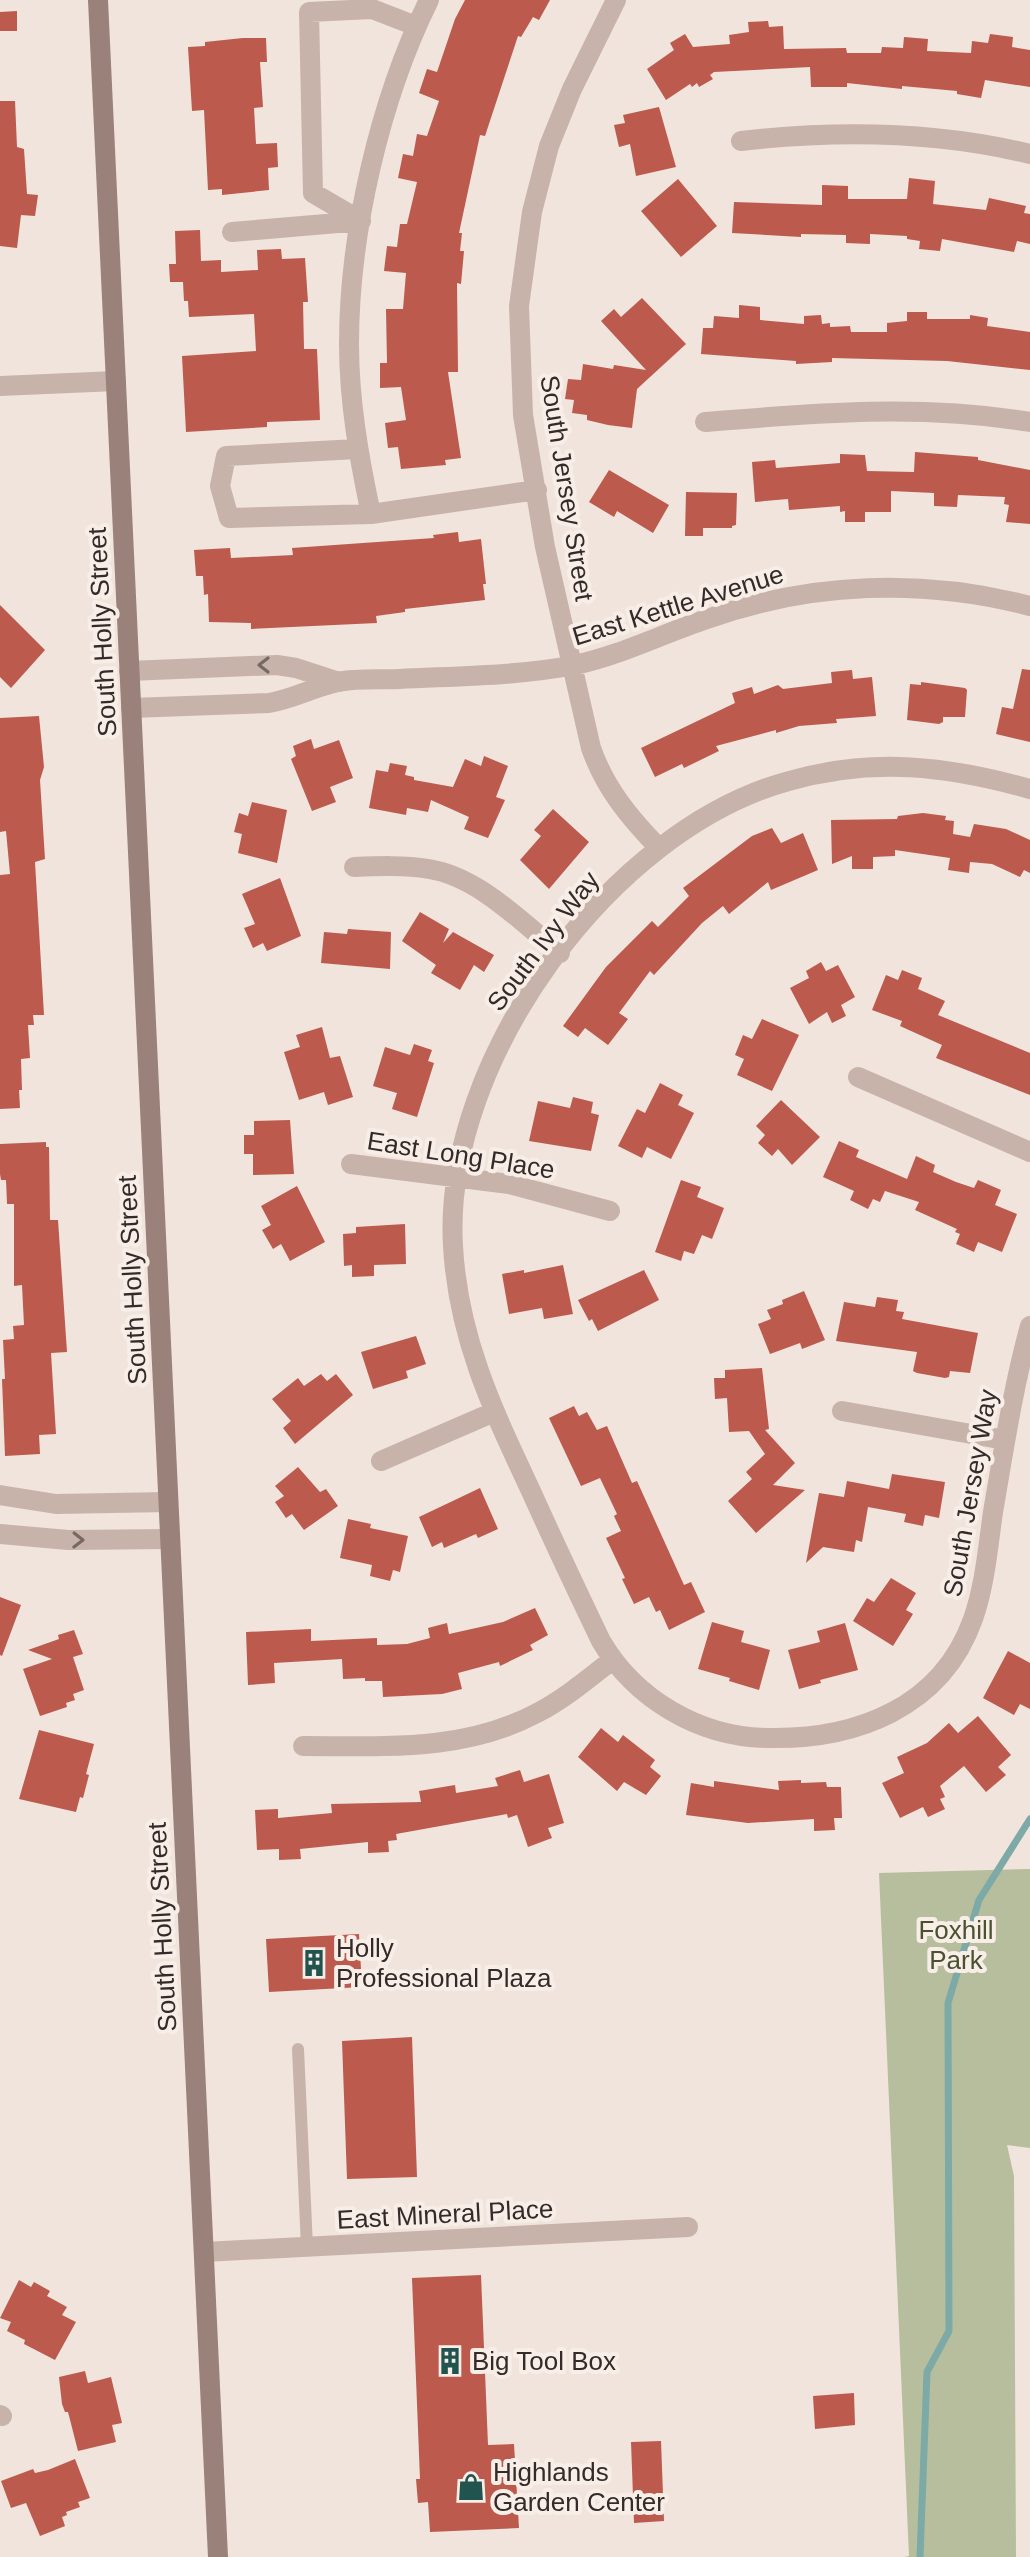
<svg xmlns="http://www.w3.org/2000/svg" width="1030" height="2557" viewBox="0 0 1030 2557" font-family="Arial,sans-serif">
<rect width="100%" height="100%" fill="#f0e4dc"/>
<path fill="#b7be9d" d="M1030,1869V2148L1007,2145L1014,2176L1016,2557H904L909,2556L879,1873Z"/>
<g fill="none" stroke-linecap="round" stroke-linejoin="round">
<path stroke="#7daaa6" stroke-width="7" d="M920,2557L927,2372L949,2331L948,2003L979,1900L1030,1819"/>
</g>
<path fill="#bc5a4e" d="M465,0H550L539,20L533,17L521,37L518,36L485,136L480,135L459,233H462L460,251H464L461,284L457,283L458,372H448L461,458L445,460L446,465L401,469L398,447L388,448L385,423L406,420L401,387L380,388V363H387L386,309H403L406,273L384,271L387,246L397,247L400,224H407L417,182L398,178L403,154L413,156L417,134L427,136L439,101L419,93L427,69L437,72L455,19Z
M17,11V31H0V12Z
M768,21L769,27L783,26L784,49L846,48L847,53H881L882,47L903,48L904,37L928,39L927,51L971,53L972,41L988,43L990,34L1013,37L1012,47L1030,50V87L985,80L981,98L957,94V91L902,86V89L847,83V87H811L810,67L714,72L710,75L713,79L699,87L697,83L692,87L690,84L666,100L647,69L674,50L670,43L685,34L693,47L730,44L729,35L749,32L748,22Z
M243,38H266L267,62H260L263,107L254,108L256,144L277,143L278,167L268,168L269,190L222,195V189L208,190L204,110L192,111L188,47L205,46V42Z
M0,101H15L17,147L24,149L27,194L38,195L35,216L21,215L17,248L0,246Z
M659,107L676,167L636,176L630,144L619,147L614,125L625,123L623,115Z
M909,178L935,181L933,204L986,210L989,198L1026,206L1024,213L1030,214V244L1017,241L1014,252L942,239L940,251L919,249L920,241L907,239V236L870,234V244L846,243V235L801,234V237L732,233L734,202L822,205V185L848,186V199H907Z
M678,179L717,226L681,257L641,211Z
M200,230L201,261L221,260V272L258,270L257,250L281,249L282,259L305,258L308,302H303L304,349H317L320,420L267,422V427L186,432L182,356L256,351L254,314L189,317L188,301H184L183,282H170L169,264H176L175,231Z
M642,298L686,344L637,389L632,428L608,425L587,420V415L572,413L574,400L565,399L568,379L581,380L583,364L613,369L614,365L646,370L601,321L614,309L621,317Z
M739,305L760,307V320L804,324V316L821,315L822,324L830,323V327L850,326L851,332H887V323L907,321V312H927V319H970V315L988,318L987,326L1030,332V370L947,361L832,358V362L796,364V361L701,354L703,328H713L714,316L739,318Z
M915,452L978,457V460L1030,470V524L1006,522L1009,505L1004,504L1005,497L958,495L957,507L934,506V493L891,491V512H865V522H845V511L840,512V506L789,510L788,499L755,502L752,462L775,460L776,468L840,463V454L865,455L867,471L914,472Z
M609,470L669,505L653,533L617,511L614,517L589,502Z
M686,492L737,493L736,525L732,526V528H703V536H685Z
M458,532L459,542L481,539L486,584H483L485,600L405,609V612L376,616L377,623L251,629V623L209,622L208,594L204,595L203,576H196L194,550L230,548L231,558L293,555L292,548L434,538L433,535Z
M0,605L45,650L11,688L0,677Z
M1022,669L1030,670V742L996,734L1002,707L1013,709Z
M852,670L853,679L872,677L876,716L836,719L837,723L799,726L776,733V730L716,746L719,751L684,768L682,764L655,777L641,748L735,703L732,693L752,687L754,694L778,685L783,689L832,683L831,672Z
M921,682L965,688L967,690L965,717H943V722L939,724L907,720L910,684L921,685Z
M39,716L44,767L40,780L45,859L35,862L44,1015H33L34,1025H28L30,1058L21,1059L22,1090H19L20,1108L0,1109V875L10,874L6,831L0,832V718Z
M311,739L314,749L339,740L353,778L330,787L336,802L312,811L291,759L296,756L293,746Z
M484,756L508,766L496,797L505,800L488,838L464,829L469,817L431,800L428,812L407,808L406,815L369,808L376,770L388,772L390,763L407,766L405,775L414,777V780L453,787L465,759L481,766Z
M252,802L287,810L277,863L238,853L242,834L234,832L239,813L248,816Z
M553,809L589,842L549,889L520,860L541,836L534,830Z
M923,813L946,816L945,820L954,821L953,834L970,837L974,824L1006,829L1030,840V873L1024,870L1020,877L992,864L970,862L969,873L948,870L950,858L895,850V856L873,857V869H852V856L832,864L831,820L897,819L898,816Z
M772,828L781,843L803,833L818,870L771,890L768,882L729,914L723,906L702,923L654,975L650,971L619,1013L628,1019L608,1045L585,1028L578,1037L563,1026L606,967L652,921L658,927L689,896L683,888L752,836Z
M280,878L301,936L267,951L263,943L253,948L244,928L255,924L242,894Z
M420,912L449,929L443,943L453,932L494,955L484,972L474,965L460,990L431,973L436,965L402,941Z
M348,929L391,932L390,969L321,963L324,932L347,934Z
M821,962L826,971L838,965L855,997L841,1005L846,1016L832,1023L827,1012L809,1024L790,988L809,978L806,971Z
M902,970L922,978L918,989L945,1001L938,1015L1030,1053V1095L936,1058L942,1045L900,1026L902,1021L872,1010L886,975L898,980Z
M762,1019L799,1035L772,1091L737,1075L744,1059L735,1055L743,1035L752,1039Z
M322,1027L330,1058L340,1056L353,1097L328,1105L324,1092L299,1100L284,1052L300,1047L296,1035Z
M414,1044L432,1050L428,1061L434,1063L417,1117L392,1109L397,1093L373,1086L385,1047L410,1055Z
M660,1083L683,1095L678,1105L694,1113L671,1159L647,1147L642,1158L618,1146L637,1109L645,1113Z
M573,1097L593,1102L591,1113L599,1115L591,1151L529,1141L538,1101L570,1108Z
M781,1100L820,1137L792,1165L778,1149L772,1156L758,1143L765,1135L756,1126Z
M290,1120L294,1174L253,1175V1154H244V1135H254V1121Z
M839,1141L859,1150L856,1157L907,1179L916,1156L935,1165L933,1172L956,1182L974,1188L978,1180L1001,1190L995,1205L1017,1214L1002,1252L978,1242L974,1252L956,1244L960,1234L955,1232L957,1229L915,1210L919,1202L885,1191L880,1202L873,1199L868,1209L850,1200L854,1191L823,1177Z
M46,1142V1147H49L50,1220H58L67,1352L51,1353L56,1434L39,1435L40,1454L5,1456L2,1379H5L3,1340L14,1339L13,1326L24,1325L22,1285L14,1286V1204H7L6,1180H1L0,1174V1144Z
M681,1180L701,1187L697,1197L724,1208L712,1239L702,1235L694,1254L684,1251L681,1261L655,1252Z
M297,1186L325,1242L290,1261L281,1244L273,1249L262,1230L271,1225L261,1206Z
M405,1224L406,1264L374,1265V1276L352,1277V1265L344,1266L343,1234L356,1233V1227Z
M563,1265L573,1314L544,1319L542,1308L509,1314L502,1274L524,1270V1273Z
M644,1270L659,1300L598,1331L592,1319L589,1321L578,1300Z
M804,1291L825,1340L802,1349L800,1343L770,1354L758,1324L771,1319L767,1310L783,1304L782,1300Z
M877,1297L898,1300L896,1311L904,1312L902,1319L978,1333L970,1373L950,1371L949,1377L945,1378L917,1373L913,1371L917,1352L836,1341L844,1302L875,1307Z
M416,1336L426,1364L406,1371L408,1378L373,1389L361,1352Z
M762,1368L769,1429L765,1430L795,1463L773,1485L805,1490L756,1533L728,1501L752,1479L746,1472L765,1454L749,1431L729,1432L727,1398L715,1399L714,1378H725V1370Z
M321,1374L327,1381L336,1374L353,1395L295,1444L283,1428L291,1421L272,1399L298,1378L304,1386Z
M574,1406L579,1416L587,1412L597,1430L607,1426L632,1483L637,1481L684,1585L691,1582L705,1612L669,1630L660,1610L656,1612L649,1597L634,1604L622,1579L625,1578L606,1538L621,1531L614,1516L617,1514L600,1478L581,1486L549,1418Z
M298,1467L320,1492L326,1489L338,1506L304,1530L292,1514L286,1518L275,1502L284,1496L275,1486Z
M892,1474L945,1482L939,1518L925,1515L923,1526L904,1522L906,1514L868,1507L862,1542L856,1540L854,1552L823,1547L806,1563L819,1493L844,1497L847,1481L889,1489Z
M480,1488L498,1529L478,1538L476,1534L444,1548L442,1542L432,1547L419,1517Z
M348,1519L371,1524L370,1528L408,1536L400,1572L393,1570L390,1581L370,1576L372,1565L340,1558Z
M891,1578L916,1593L906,1610L913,1614L893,1646L853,1621L867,1598L874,1602Z
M0,1597L21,1605L2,1656L0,1655Z
M535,1608L548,1635L530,1645L533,1650L500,1666L499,1662L458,1673L462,1689L442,1694L383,1697L382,1681H365V1678L343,1679L342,1659L274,1663L275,1683L248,1685L246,1632L311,1629V1641L377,1638V1645L407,1644L430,1638L428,1628L447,1623L449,1634L503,1622Z
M712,1622L744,1631L741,1642L770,1650L759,1690L729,1681L730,1678L698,1669Z
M845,1623L858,1670L820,1680L821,1683L799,1689L788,1650L820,1642L817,1631Z
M74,1630L83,1654L73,1657L84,1690L73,1694L75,1700L66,1703L67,1707L40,1716L23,1669L52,1659L28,1650L59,1639L58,1635Z
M1008,1651L1030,1663V1709L1020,1704L1014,1715L983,1698Z
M978,1716L1011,1755L998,1767L1006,1775L986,1792L964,1766L940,1786L945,1797L940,1799L945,1809L928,1817L923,1807L900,1818L882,1783L904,1773L897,1757L927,1743L949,1723L958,1733Z
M601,1728L618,1742L623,1735L655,1760L650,1767L661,1776L646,1795L624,1782L617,1791L578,1757Z
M39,1730L94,1744L86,1774L89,1775L83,1798L80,1797L76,1812L19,1799Z
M520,1770L524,1782L549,1774L564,1823L548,1828L552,1838L528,1847L517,1815L508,1818L507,1814L396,1834L397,1840L388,1841L389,1852L368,1853V1842L300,1849L301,1859L279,1860V1849L257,1850L255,1810L278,1809V1818L332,1813L331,1804L421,1802L419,1791L455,1785L456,1793L498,1786L495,1778Z
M801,1780V1783L826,1782L827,1787H841L842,1818H834L835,1830L814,1831V1819L748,1823L686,1815L691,1783L714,1787V1781L779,1790L778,1781Z
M359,1934L362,1987L269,1992L266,1939Z
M412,2037L417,2177L347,2179L342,2041Z
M481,2275L488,2445L514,2444L519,2528L430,2532L428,2502L418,2503L416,2479H420L412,2278Z
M19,2280L31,2287L34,2282L50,2291L47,2296L67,2307L62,2315L76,2322L55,2360L24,2344L25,2340L7,2331L11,2322L0,2318Z
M85,2371L88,2383L111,2377L122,2423L112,2425L116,2442L78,2451L68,2412H65L62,2404L59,2377Z
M854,2393L855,2425L815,2429L813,2396Z
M661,2441L664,2521L634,2523L631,2442Z
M75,2459L90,2498L78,2502L80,2507L66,2512L67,2515L62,2517L65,2526L40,2536L26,2503L11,2508L1,2481L33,2469L35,2473L48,2470Z"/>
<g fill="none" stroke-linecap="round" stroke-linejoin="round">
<path stroke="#c7b3a9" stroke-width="12" d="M298,2049L307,2247"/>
<path stroke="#c7b3a9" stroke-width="20" d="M429,0C380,99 349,233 349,344C349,401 359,458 371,514L537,490
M616,0L572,89L549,146L532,212L519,306L523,415L545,547L591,748C605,788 629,817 658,847
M741,141C838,130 935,131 1030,154
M361,221L313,193L309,12L372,9L416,26
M232,232L361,221
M0,386L116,381
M705,422C815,413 921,404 1030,422
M357,449L226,456L220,486L229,518L371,514
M129,671L277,665L296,668L339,682
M131,708L269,703C293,699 314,687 338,682C357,678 380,680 399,679C457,676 518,676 575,665C621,655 662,634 707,619C811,582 923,578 1030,606
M1030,789C947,766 874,757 789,781C611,829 442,1061 453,1246C458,1337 492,1408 530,1489C553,1540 577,1591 601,1641C635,1699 699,1737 767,1738C854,1740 941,1709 973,1619C985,1585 988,1547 993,1512C1004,1449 1013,1387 1030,1326
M354,867C379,866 404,865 429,869C479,877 521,922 560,953
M858,1077L1030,1152
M351,1164L509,1184L610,1211
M842,1411L1005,1440
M381,1461L494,1412
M0,1495L56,1504L168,1502
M0,1534L68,1540L170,1539
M303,1746C384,1746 464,1752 537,1713C564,1699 588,1679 612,1660
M204,2252L688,2227
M0,2415L2,2416"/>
<path stroke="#9a827b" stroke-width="20" d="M98,0L218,2557"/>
</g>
<defs><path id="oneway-chevron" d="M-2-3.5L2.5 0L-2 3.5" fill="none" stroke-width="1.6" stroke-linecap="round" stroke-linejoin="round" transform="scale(2)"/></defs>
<g stroke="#776862">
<use href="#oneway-chevron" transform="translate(264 665) rotate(180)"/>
<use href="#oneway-chevron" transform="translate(78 1540) rotate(1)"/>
</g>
<defs>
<g id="building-bare" transform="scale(2.16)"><path d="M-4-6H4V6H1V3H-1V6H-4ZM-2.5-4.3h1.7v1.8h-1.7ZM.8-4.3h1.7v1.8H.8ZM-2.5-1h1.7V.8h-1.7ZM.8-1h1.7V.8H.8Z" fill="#21534f" stroke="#f8eee8" stroke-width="2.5" paint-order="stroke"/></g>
<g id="shop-bare" transform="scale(2.16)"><path d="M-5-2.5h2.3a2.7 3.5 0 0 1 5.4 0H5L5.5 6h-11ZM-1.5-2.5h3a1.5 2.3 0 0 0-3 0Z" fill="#21534f" stroke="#f8eee8" stroke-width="2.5" paint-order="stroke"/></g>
</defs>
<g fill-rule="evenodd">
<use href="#building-bare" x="314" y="1963"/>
<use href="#building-bare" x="450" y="2361"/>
<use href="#shop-bare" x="471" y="2487"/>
</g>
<g text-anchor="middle" stroke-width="8" stroke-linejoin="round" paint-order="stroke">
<g font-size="26" fill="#352a28" stroke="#f8eee8">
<text transform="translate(567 488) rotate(81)" y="9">South Jersey Street</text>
<text transform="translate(678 605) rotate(-17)" y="9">East Kettle Avenue</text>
<text transform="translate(102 632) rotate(-93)" y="9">South Holly Street</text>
<text transform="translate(543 941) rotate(-53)" y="9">South Ivy Way</text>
<text transform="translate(461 1155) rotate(9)" y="9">East Long Place</text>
<text transform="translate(132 1280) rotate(-93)" y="9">South Holly Street</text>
<text transform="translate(970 1493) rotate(-80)" y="9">South Jersey Way</text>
<text transform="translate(162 1927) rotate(-93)" y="9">South Holly Street</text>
<text transform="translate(445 2214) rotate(-3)" y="9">East Mineral Place</text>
</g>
<g font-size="26" fill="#49512e" stroke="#f8eee8">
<text x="956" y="1939">Foxhill<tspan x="956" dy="30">Park</tspan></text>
</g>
<g font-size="26" fill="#352a28" stroke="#f8eee8" text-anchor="start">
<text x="336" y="1957">Holly<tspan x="336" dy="30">Professional Plaza</tspan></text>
<text x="472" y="2370">Big Tool Box</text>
<text x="493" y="2481">Highlands<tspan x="493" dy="30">Garden Center</tspan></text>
</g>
</g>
</svg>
